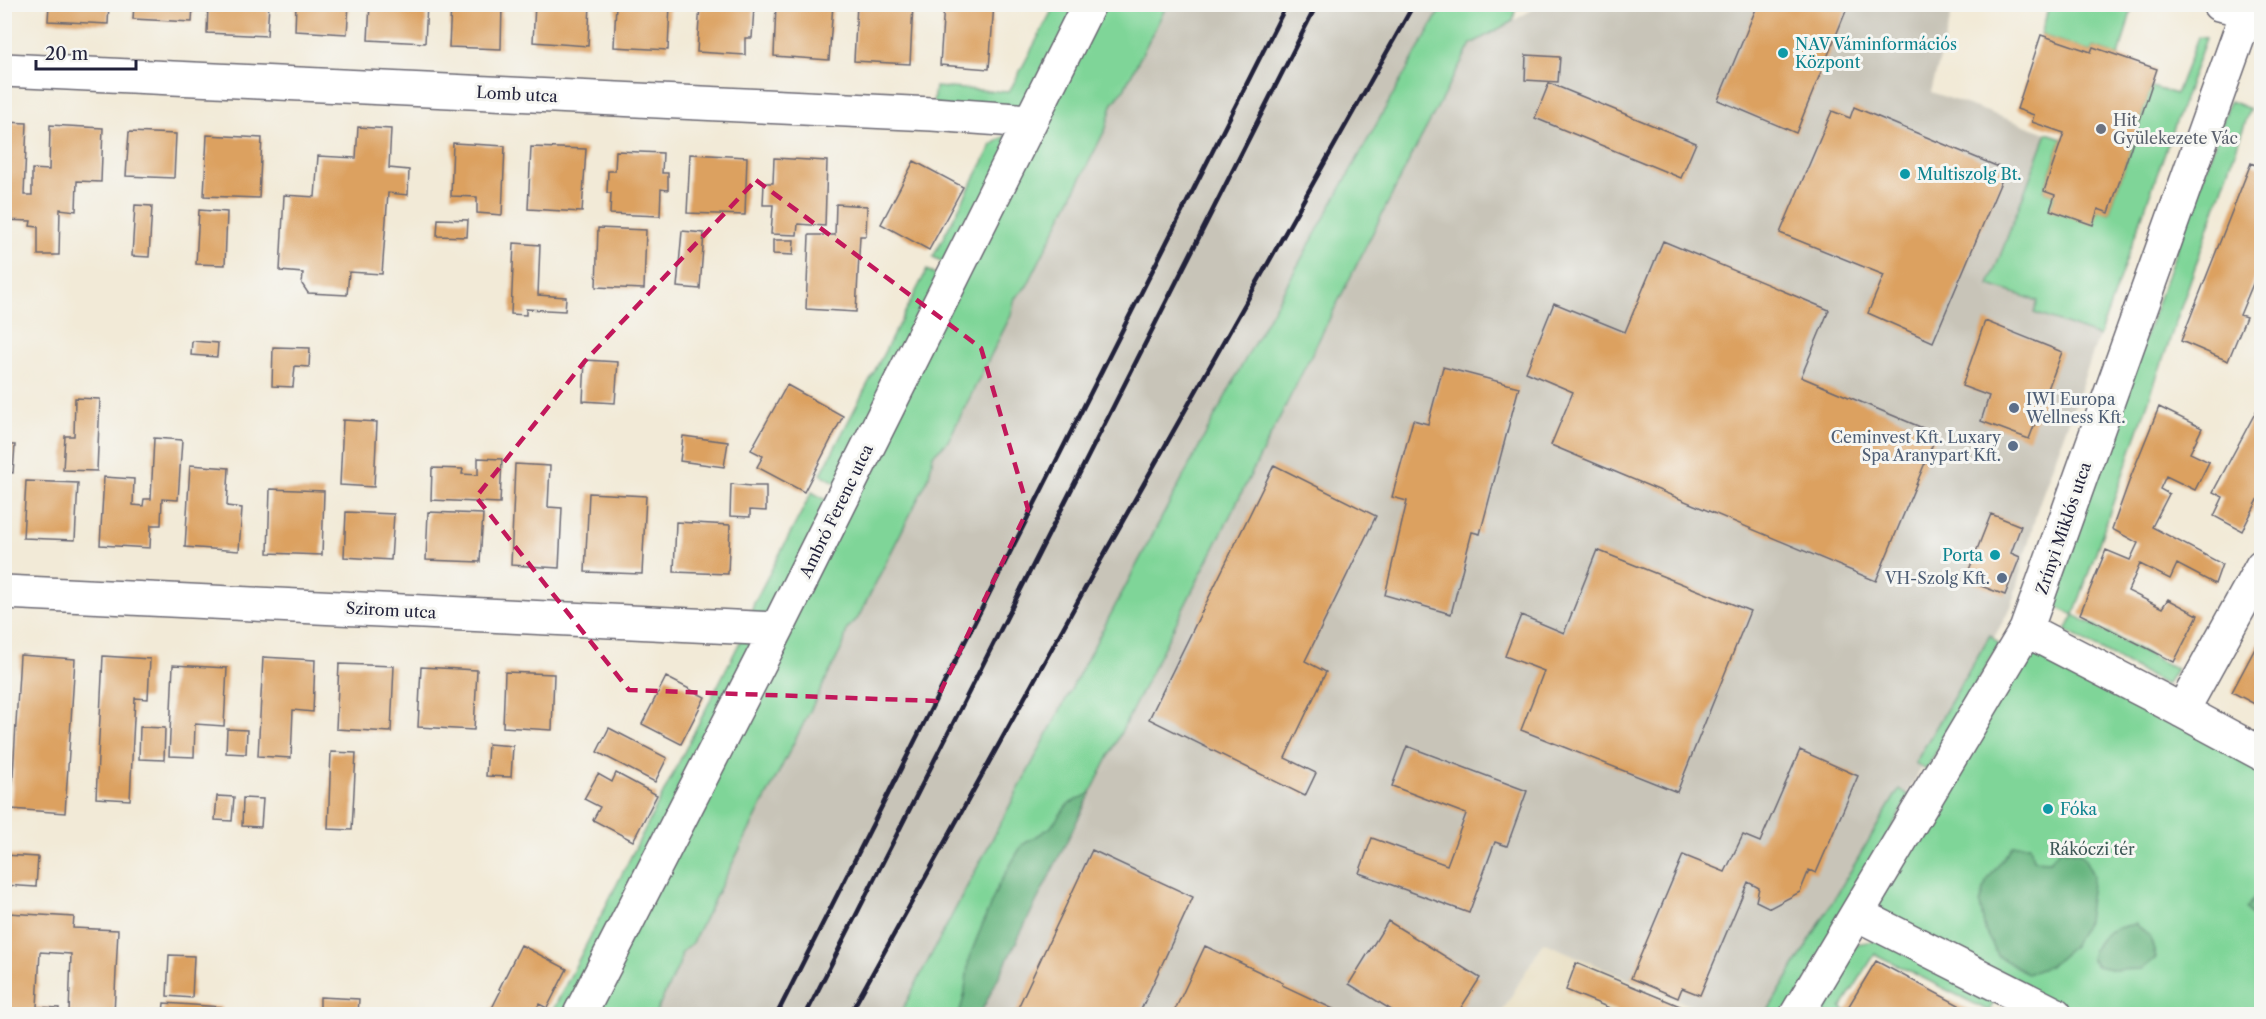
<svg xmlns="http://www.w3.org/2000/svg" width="2266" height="1019" viewBox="0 0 2266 1019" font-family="'Libre Caslon Text',serif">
<rect width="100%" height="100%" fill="#f6f6f2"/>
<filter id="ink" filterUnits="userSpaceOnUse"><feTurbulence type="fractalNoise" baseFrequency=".0167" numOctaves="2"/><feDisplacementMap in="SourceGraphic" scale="12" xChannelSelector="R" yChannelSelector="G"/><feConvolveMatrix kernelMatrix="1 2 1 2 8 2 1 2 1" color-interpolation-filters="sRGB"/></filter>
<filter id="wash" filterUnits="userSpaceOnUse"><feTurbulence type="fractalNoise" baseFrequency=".008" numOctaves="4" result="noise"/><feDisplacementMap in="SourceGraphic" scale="24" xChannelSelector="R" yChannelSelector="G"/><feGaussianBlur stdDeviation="1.35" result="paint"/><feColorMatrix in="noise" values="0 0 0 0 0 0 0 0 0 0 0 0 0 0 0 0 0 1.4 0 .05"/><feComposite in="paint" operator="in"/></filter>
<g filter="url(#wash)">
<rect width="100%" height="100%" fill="#f2ead7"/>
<path fill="#e6daba" d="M1543,942L1710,1014H1501Z"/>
<path fill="#c8c4b8" d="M1503,4L1513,21L1542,4L1954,5L1931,92L2047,133L1989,284L2038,301L2034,313L2099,336L2038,507L2011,607L1785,1014H1710L1543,942L1501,1014H655L679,965L682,952L692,943L843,646L847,629L858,618L929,477L933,455L948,441L1011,315L1015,298L1027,286L1106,128L1112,105L1124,89L1167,5Z"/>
<path fill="#7fd598" stroke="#507c6a" stroke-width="1.5" d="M2108,4L2132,8L2119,56L2093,47L2091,52L2041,35L2049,5Z
M1055,5H1167L1124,89L1112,105L1106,128L1027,286L1015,298L1011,315L948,441L933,455L929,477L858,618L847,629L843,646L692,943L682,952L679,965L655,1014H551L747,628L754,603L812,492L838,507L847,489L821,474L927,270L949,282L956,269L933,257L992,145L1005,136L1014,120L933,104L935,87L1009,92Z
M1443,5H1516L1513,21L1471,44L1411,157L979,1014H900L1241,367Z
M2198,37L2206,38L2099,336L2034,313L2038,301L1989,285L2047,133L2062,138L2044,191L2055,195L2050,210L2093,224L2098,209L2109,213L2151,87L2176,94Z
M2230,101L2250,109L2074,615L2176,669L2166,685L2066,631L2074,615L2054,606L2053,593Z
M2026,630L2261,754V1014H2056L1857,914Z
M1990,635L1999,644L1926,770L1915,763Z
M1899,789L1909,796L1789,1014H1766Z
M1880,940L1995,1000L1989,1011L1994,1014H1987L1989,1011L1875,954L1841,1008L1846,1011L1844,1014H1812L1856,944Z"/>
<path fill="#67b680" stroke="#446c5e" stroke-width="1.5" d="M1091,793L980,1014H959L964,997L969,958L998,886L1022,845L1050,828L1068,804Z
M2013,845H2030L2033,860L2050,861L2060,849L2082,854L2093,875L2087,921L2072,947L2050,966L2027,974L1998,956L1985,931L1980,904L1986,882Z
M2261,889V929L2246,908Z
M2136,924L2150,937L2156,958L2142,969L2116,970L2097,966L2091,958C2098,933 2112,928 2136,924Z"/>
<g id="blocks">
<path fill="#dca160" d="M49,4H109L108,24L48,21Z
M134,4H193L192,22L133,19Z
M208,4H269L267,36L207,33Z
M296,4H349L347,34L295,31Z
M370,4H427L425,43L368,40Z
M451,4H502L501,49L449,47Z
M535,4H590L588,46L533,42Z
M616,4H670L668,50L614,47Z
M700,4L754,7L752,38H745V55L697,52Z
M776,4H833L829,60L774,56Z
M857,4H913L910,64L854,61Z
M944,4H994L989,69L940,65Z
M1758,4L1848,6L1796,133L1718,100Z
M2041,35L2091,52L2093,47L2157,69L2109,213L2098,209L2093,225L2050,210L2055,195L2044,191L2064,133L2032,122L2034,115L2017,109Z
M1526,55L1560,57L1558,82L1525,80Z
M1549,83L1696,143L1681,178L1535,118Z
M1854,107L2006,170L1933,342L1868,313L1884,275L1780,233L1832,111L1850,118Z
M4,122L27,123L24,195H32V169L49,170L50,125L103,128L101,182L77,181L76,211L60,209L59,255H38V227L30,226L31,221L4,220Z
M358,127L391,129L389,168L409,170L408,195L388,193L382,274L349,272L347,295L308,293L302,284L303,273L280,271L284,195L315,197L318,156L356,158Z
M129,132L176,134L174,178L126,176Z
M207,135L262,138L259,198L204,196Z
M453,143L505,146L502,215L477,213V197L451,196Z
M531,147L586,149L582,212L528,209Z
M616,151L663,153L662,173H668V190L661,189L660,216L610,214L611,193H607L608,171H615Z
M690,154L747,157L745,215L687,213Z
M774,158L827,161L825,226L798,224L797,235L771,234L773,205H763L764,183H773Z
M914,161L963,187L929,250L881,224Z
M2251,163L2262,168V262L2240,315L2246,317L2228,361L2181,341Z
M836,204L867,206L866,236H860L856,312L806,309L809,235H835Z
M135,205L152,206L149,257L132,256Z
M199,210L227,212L225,265L196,264Z
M438,219L468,220L467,237L437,236Z
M598,228L646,230L644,289L596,287Z
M682,231L704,233L700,289L677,287Z
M773,240H794L793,255L773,254Z
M1663,241L1829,310L1801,377L1937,434L1876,581L1551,445L1573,392L1526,372L1554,303L1625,332Z
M514,243L540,245L538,295L566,297L565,311L526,309V315L511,314Z
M1985,321L2062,352L2029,439L1981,421L1989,396L1962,386Z
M192,341L218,343L217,357L191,355Z
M273,347L310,348L309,367L295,366L293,387L272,386Z
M585,360L618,362L615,403L583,401Z
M1443,367L1519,387L1480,534L1472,532L1451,614L1385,595L1407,501L1392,497L1413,420L1428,424Z
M787,385L843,416L804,492L757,467L763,456L751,450Z
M75,398L100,399L97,471L63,470L65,436H74Z
M2262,400V492L2242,531L2214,516L2223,497L2213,492Z
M2159,407L2202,428L2190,453L2209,462L2195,490L2166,476L2160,489L2169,494L2152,527L2222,564L2215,584L2177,564L2170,579L2140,564L2128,591L2162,608L2168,599L2198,615L2174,662L2080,614L2106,550L2130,560L2138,543L2112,529L2131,476Z
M343,420L377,422L374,487L340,485Z
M683,436L728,442L724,467L680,461Z
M154,438L182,440L178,500L162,499L161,525H151L150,548L100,545L104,477L134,479L133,505L143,506L144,499H151Z
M4,445H15L13,473L4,472Z
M478,458L502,459L500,503L431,500L432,468L463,469L462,474L478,475Z
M515,464L550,466L548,507L562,508L559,568L511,565Z
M190,465L229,468L227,506L242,508L239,551L185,547Z
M1274,465L1376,516L1305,661L1326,672L1285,758L1316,773L1305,796L1149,719Z
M26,481L78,483L75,540L23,538Z
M731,484L751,486H766V511L750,510V517L730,516Z
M270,489L324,491L322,555L268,553Z
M589,493L646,496L642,574L585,572Z
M346,512L394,514L391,560L344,557Z
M428,512L483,514L480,562L426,560Z
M1991,514L2021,526L2011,553L2020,557L2005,595L1965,580Z
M676,522L730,525L728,574L674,572Z
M1597,550L1750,611L1677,792L1521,730L1544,671L1505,656L1521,615L1564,633Z
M2259,641L2262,643V708L2232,692Z
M20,655L75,659L65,813L11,809Z
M103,656L150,659L148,699L135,698L130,800L96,798Z
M263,657L315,660L313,712L293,710L291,758L258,756Z
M339,664L394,666L391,732L336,729Z
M173,665L227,668L224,726L195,724L194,757L169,756Z
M421,667L477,670L474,730L418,727Z
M505,672L554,674L552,730L503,727Z
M666,677L705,697L681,744L642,724Z
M140,727L165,728L164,760L139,759Z
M609,728L667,758L655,782L597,752Z
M227,729L247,730L246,754L226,753Z
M488,744L513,746L511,777L486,776Z
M1407,746L1527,791L1507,846L1495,842L1469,913L1359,873L1372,838L1447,865L1466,814L1392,786Z
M1800,750L1858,776L1816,873L1809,870L1800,892L1770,908L1756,901L1759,888L1748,882L1700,995L1682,988L1678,998L1631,978L1683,855L1725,872L1743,835L1760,842Z
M331,752L356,753L352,830L328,829Z
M616,773L657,795L633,841L593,820L600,807L584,799L598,774L612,782Z
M217,796L234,797L232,821L215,820Z
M243,798L263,799L261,827L242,826Z
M1092,850L1193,897L1139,1014H1015Z
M4,855L38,857L36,887L4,885Z
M8,913L74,917L73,928L118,930L114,1014H69L71,954L40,952L37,1007L59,1008V1014H4Z
M1388,921L1480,978L1457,1014H1398L1349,984Z
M521,945L567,969L547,1008L539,1004L534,1014H489L501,990L499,989Z
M1205,946L1283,983L1282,985L1344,1014H1173Z
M169,955L194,956L192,998L167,996Z
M1876,961L1972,1012L1973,1014H1844Z
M1576,963L1699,1014H1624L1566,990Z
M320,997L359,999L358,1014H320Z
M164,1003L221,1007V1014H163Z"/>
</g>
</g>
<g filter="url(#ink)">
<use href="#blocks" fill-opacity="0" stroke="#6b6872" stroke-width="1.5"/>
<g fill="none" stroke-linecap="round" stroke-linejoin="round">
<g stroke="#6b6872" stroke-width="36">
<path id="minor" d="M2219,4L2248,10
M4,70L932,114L1030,121
M4,592L777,629
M2026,630L2160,699L2262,754
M2182,711L2262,566
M1857,914L2055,1014
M580,1014L777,629L1089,4
M1797,1014L2026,630L2250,4"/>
</g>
<use href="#minor" stroke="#fff" stroke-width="33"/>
<path stroke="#22223b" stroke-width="4.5" d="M777,1014L1287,4
M806,1014L1317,4
M850,1014L1089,581L1414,4"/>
</g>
</g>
<path fill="none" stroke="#c2185b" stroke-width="4.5" stroke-dasharray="12 8" stroke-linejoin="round" d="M756,180L981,348L1028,509L936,701L629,690L476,497L585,361Z"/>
<g fill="#0f9aa8" stroke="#f6f6f2" stroke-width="2">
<circle cx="1783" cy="53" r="6"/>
<circle cx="1905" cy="174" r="6"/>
<circle cx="1995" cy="555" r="6"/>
<circle cx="2048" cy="809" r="6"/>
</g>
<circle fill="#6b7280" stroke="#f6f6f2" stroke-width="2" cx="2101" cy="129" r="6"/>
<g fill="#5c6f8a" stroke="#f6f6f2" stroke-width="2">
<circle cx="2014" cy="408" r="6"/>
<circle cx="2013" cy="446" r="6"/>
<circle cx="2002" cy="578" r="6"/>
</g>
<g text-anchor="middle" stroke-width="6" stroke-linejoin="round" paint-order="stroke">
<g font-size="16" fill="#0d838f" stroke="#f6f6f2" text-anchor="start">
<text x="1795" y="50">NAV Váminformációs<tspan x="1795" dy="18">Központ</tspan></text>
<text x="1917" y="180">Multiszolg Bt.</text>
<text x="1983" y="561" text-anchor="end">Porta</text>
<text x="2060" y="815">Fóka</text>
</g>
<g font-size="16" fill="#22223b" stroke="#f6f6f2">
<text transform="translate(517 94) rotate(3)" y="6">Lomb utca</text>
<text transform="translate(836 511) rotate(-64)" y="6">Ambró Ferenc utca</text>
<text transform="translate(2063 528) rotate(-71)" y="6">Zrínyi Miklós utca</text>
<text transform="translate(391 610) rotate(3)" y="6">Szirom utca</text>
</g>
<g font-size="16" fill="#5b616d" stroke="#f6f6f2" text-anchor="start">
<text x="2113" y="126">Hit<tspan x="2113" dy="18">Gyülekezete Vác</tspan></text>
</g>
<g font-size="16" fill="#4e5e75" stroke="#f6f6f2" text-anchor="end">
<text x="2026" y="405" text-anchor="start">IWI Europa<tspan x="2026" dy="18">Wellness Kft.</tspan></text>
<text x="2001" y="443">Ceminvest Kft. Luxary<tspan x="2001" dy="18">Spa Aranypart Kft.</tspan></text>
<text x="1990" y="584">VH-Szolg Kft.</text>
</g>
<g font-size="16" fill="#3e5857" stroke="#f6f6f2">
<text x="2092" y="855">Rákóczi tér</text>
</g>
</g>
<rect width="2266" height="1019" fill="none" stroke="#f6f6f2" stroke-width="24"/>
<path d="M36 60v9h100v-9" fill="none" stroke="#22223b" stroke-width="3"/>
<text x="45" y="60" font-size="18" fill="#22223b" stroke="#f6f6f2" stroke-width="4.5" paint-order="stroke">20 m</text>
</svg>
